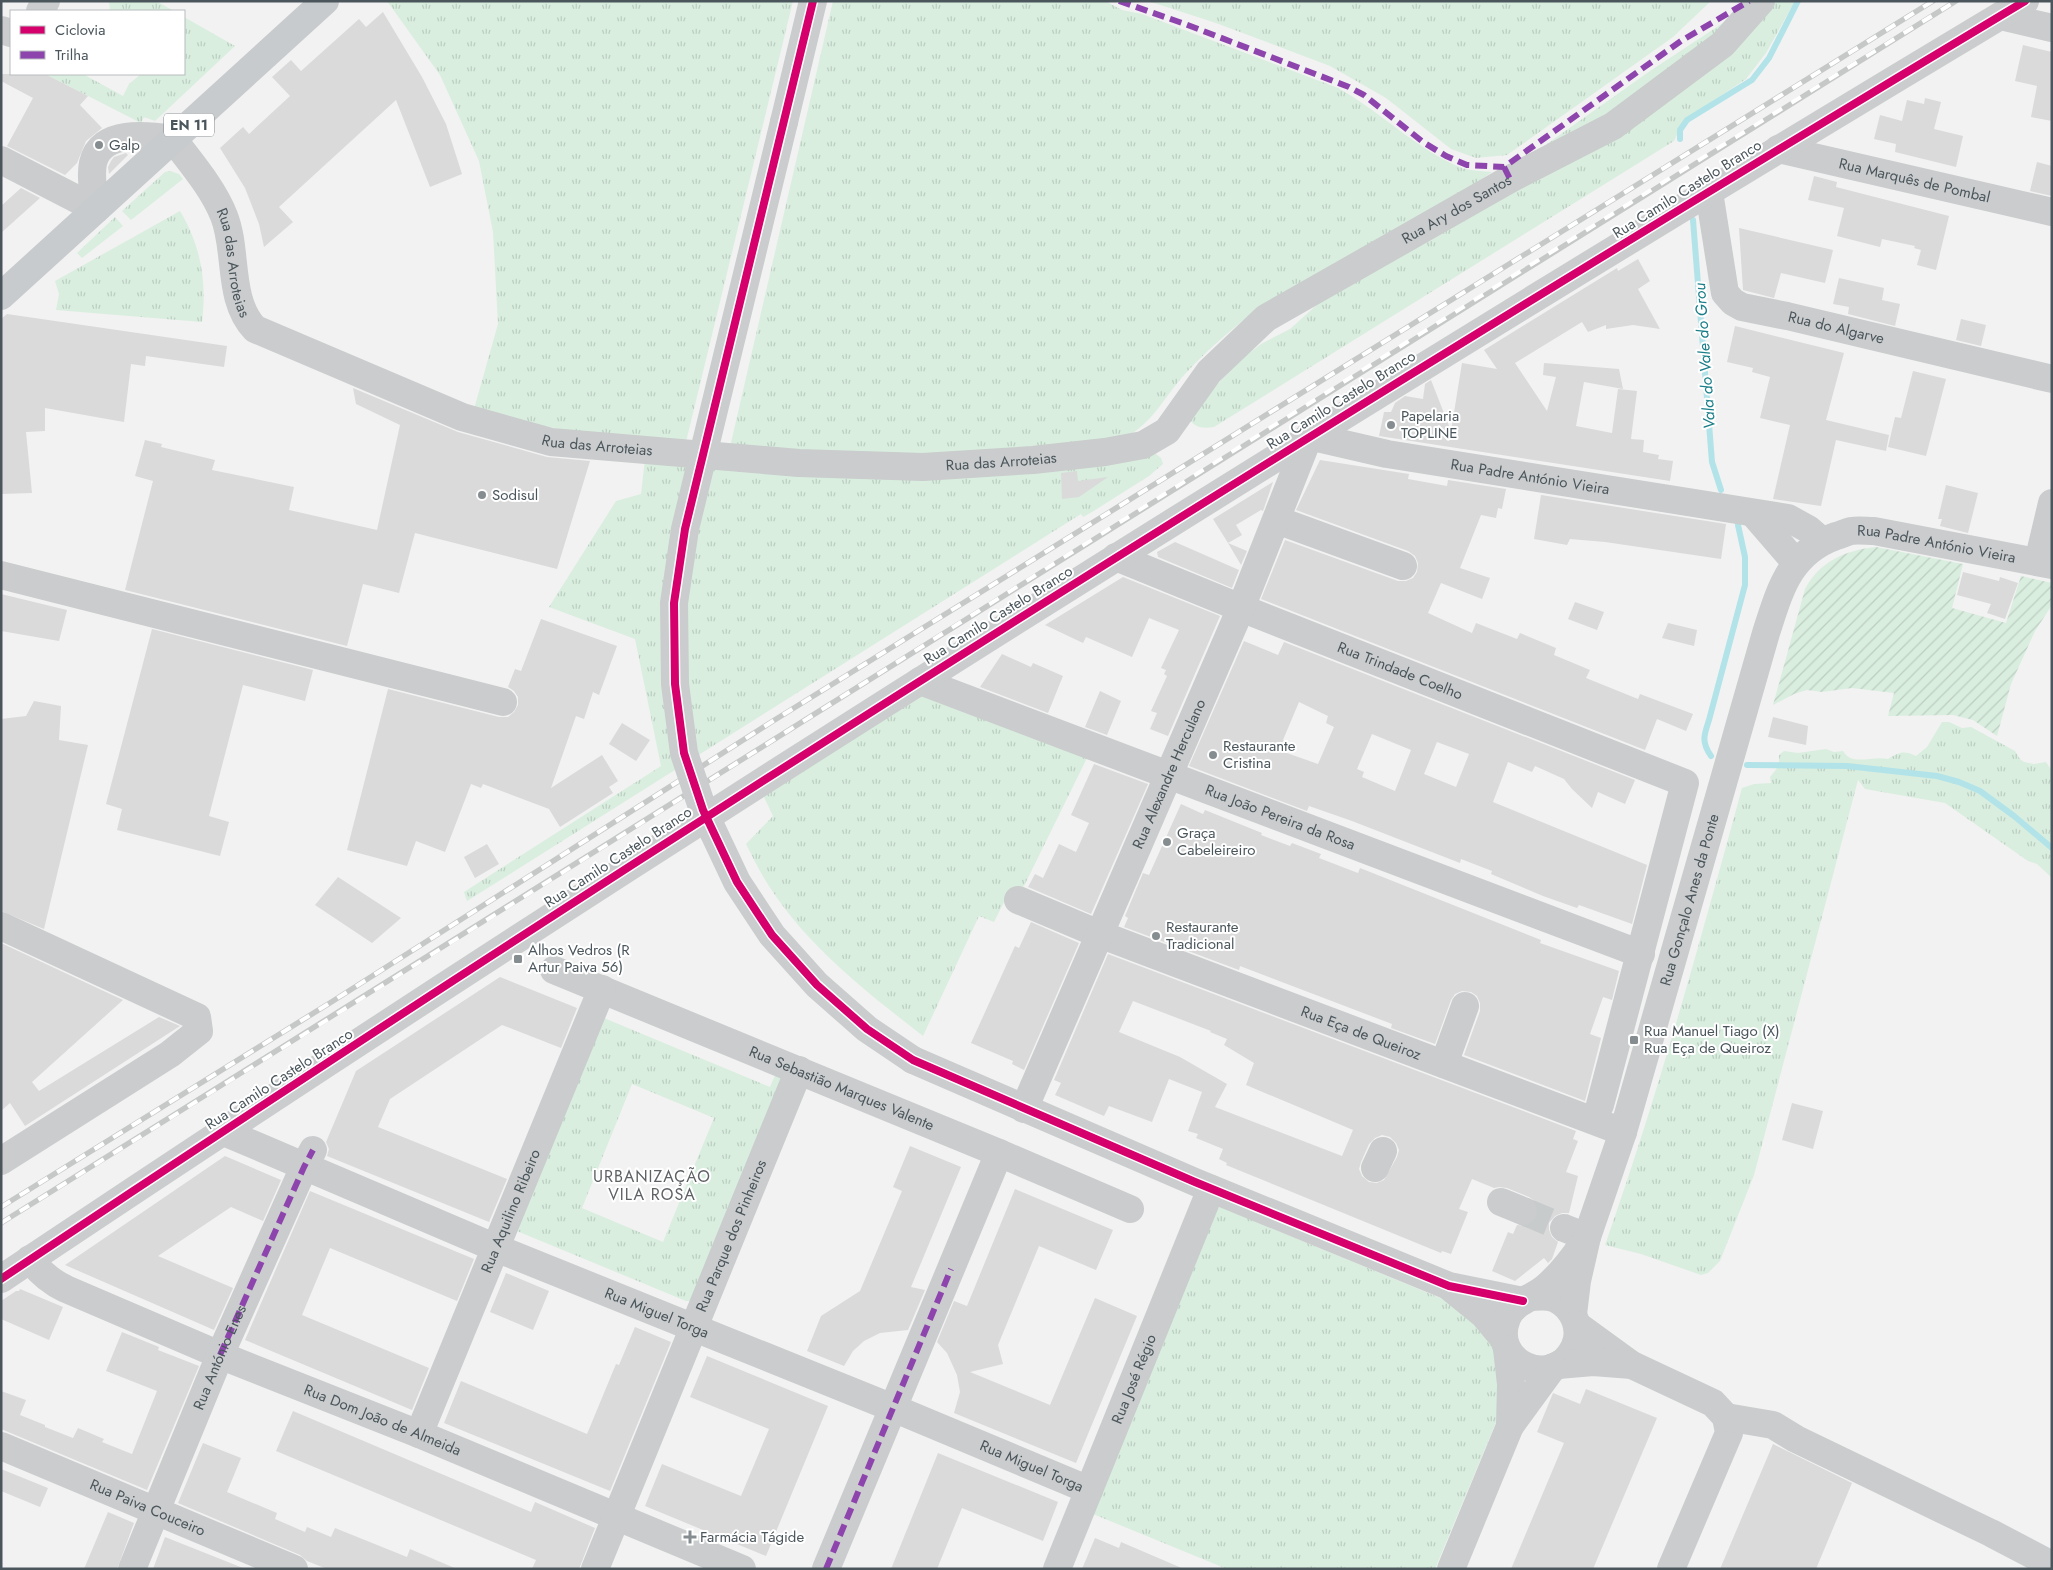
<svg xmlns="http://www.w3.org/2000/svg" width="2053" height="1570" viewBox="0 0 2053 1570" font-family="Jost,sans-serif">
<defs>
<pattern id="grass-tufts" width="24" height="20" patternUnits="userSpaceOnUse" patternTransform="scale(1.25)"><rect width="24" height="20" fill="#d9eedf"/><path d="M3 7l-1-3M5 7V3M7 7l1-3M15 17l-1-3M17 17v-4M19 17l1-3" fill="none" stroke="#bccec2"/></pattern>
<pattern id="garden-furrows" width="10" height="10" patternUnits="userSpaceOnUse" patternTransform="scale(1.25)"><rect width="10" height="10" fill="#d9eedf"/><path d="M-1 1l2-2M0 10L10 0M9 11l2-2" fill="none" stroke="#bccec2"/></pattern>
</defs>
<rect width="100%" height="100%" fill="#f2f2f2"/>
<path fill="url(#grass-tufts)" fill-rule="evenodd" d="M109,1H156L174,11H110Z
M387,1H793L686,442L575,432L524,422L474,409L498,324L493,232L479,161L440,75Z
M833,1H1105L1122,10L1142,14L1338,88C1380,111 1417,150 1462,168C1471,171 1483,171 1492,172L1473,185L1263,305C1235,326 1209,348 1185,374C1164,397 1154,422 1126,437L946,457L730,447Z
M1148,1H1711L1673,37L1507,155L1476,158L1451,149L1386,98L1330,66L1216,23Z
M1772,1H1795L1766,53L1746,79L1683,121L1674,141L1214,427C1204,428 1196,429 1190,420L1196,406L1244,357L1261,344L1290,329L1319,303L1441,234Z
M184,17L235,46L155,121L144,117L141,123L45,74H83L123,96L129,84L141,74H184Z
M1732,17L1660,88L1544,146L1650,71Z
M170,171L179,174L183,179L131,220L122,211L165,172Z
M180,211C201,246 207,282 202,322L56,310L59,294L55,281Z
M115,217L123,226L82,258L77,253Z
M1155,453L1161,458L1163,464L1149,476L1092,512L1083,517L1081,514L467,901L464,892L661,766L635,639L549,607L616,501L641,494L645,459Z
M925,688L1089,754L1024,886L1007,896L994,922L979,916L923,1036C864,990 803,943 764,878C757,867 752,855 746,844L773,816L762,793Z
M1942,722H1949L1962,728L1971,727L2015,751L2020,759L2024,762L2034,764L2046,762L2052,771V878L2037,864L2028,861L1945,803L1865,789L1858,780L1754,1175L1720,1261L1708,1273L1701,1275L1641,1254L1605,1245C1658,1095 1700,942 1742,788L1754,784L1771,783L1770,777C1776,770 1780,765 1779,755L1784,751L1798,753L1826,749L1834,752L1843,751C1852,767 1873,755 1888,759C1899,752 1904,750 1916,756L1927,747Z
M599,1016L770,1087L776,1073L784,1077L692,1301H686L512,1229ZM632,1084L714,1118L663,1242L582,1208Z
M1218,1206L1462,1307L1491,1335L1502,1372V1408L1435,1569H1227L1093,1514Z"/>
<path fill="url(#garden-furrows)" d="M1876,547L1963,564L1952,608L2006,623L2021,576L2052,583V605L2035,631L2011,684L1997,736L1973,720L1953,715L1888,716L1894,693L1852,688L1822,692L1807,690L1794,694L1773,705L1805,589C1820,561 1846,550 1876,547Z"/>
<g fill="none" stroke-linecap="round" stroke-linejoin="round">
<path stroke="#b2e3e8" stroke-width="6" d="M1680,139V130L1687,120L1752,80L1769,58L1798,1
M1693,220L1712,462L1721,490
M1711,756C1701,742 1704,735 1709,720L1745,585V557L1738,525
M1747,765L1847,766L1937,776L1959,782L1980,791L2014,816L2052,848"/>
</g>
<path fill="#dadadb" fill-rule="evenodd" d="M383,12L422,77L446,124L462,174L430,187L396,100L279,207L293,222L264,247L259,224L245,188L220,148L243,127L249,134L290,96L272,77L291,60L301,71L359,19L366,27Z
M2023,45L2052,52V121L2031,117L2037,86L2015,81Z
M1,74H45L88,96L80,105L102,128L86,141L77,163L65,175L7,146L33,98L1,81Z
M1925,98L1941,102L1934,129L1963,136L1956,167L1895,152L1896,144L1874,139L1880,115L1902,121L1907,100L1924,104Z
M126,153L128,155L109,174L108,167L111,161L114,157Z
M2037,162L2052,166V196L2030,191Z
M1814,176L1837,182L1836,187L1949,216L1936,270L1917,265L1921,250L1914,248L1915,246L1882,239L1880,247L1837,236L1844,208L1808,200Z
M21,188L40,198L1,233V206Z
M1739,228L1833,250L1825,283L1781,273L1774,298L1743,290Z
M1638,259L1650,281L1638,289L1660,329L1633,325L1606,329V325L1588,332L1582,322L1515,363L1547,411L1556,377L1543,375L1544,363L1619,369L1623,389L1584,382L1576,426L1612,433L1618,389L1637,391L1631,439L1644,440L1643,452L1659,455L1658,459L1673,461L1670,481L1379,436L1384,412H1391L1395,403L1405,396L1423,399L1425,384L1431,380L1451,431L1462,363L1497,369L1484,350L1617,268L1618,271Z
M1839,278L1884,288L1882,300L1900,304L1895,326L1848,314L1849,307L1833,304Z
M7,314L227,346L224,367L146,356L145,366L131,364L124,422L45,408V431L26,432L32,493L1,494V319Z
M1961,319L1986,325L1981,346L1956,340Z
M1735,326L1844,353L1826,420L1889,435L1886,451L1836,440L1821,506L1773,499L1790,425L1760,418L1770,377L1752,372L1753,368L1727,362Z
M1913,371L1946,379L1926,456L1888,447L1895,417L1901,418Z
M353,388L458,432L547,457L590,461L557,569L415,533L399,593L363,584L347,646L125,590L153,481L135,476L145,440L162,444L161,447L215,460L212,470L294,487L289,510L377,530L400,425L356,404Z
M1320,460L1409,474L1408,479L1447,486L1448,480L1506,489L1502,509L1498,508L1496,518L1481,515L1460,568L1490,578L1482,599L1441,583L1428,613L1472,633L1476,623L1517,639L1520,633L1556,648L1554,655L1590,670L1586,678L1638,699L1640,694L1693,714L1686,731L1657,719L1645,750L1261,599L1285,540L1398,581H1406L1413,578L1417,572L1418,563L1415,556L1408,551L1296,510Z
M1077,471L1078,481L1108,477L1079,497L1062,499L1061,473Z
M1273,482L1263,511L1261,510L1236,525L1242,535L1228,543L1213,519Z
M1946,485L1978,493L1968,533L1940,526L1942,519H1938Z
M1541,495L1726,524L1721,559L1605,542L1570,539L1567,545L1534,539Z
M1175,542L1239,570L1232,588L1158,557L1157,552Z
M1228,543L1247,551L1241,565Z
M1963,572L1999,581L2000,577L2018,583L2005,619L1987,613L1991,604L1957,595Z
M1123,577L1220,616L1168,736L1150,729L1157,713L1151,711L1167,676L1164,674L1166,670L1161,668L1179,630L1149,618L1132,657L1086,637L1083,643L1045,625Z
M1,594L67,610L59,641L1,631Z
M1575,602L1604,612L1597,630L1568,619Z
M541,619L617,646L599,695L593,692L584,719L576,716L551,788L602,755L618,781L609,787L613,793L560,827L549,809L483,784L481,788L471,784L445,852L416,841L407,866L347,850L388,689L499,717H508L514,712L518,705V697L514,691L508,687L515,669L521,671Z
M1668,623L1697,630L1694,646L1662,638Z
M152,629L313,670L305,701L243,685L209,816L229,822L220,856L117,830L122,809L106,804Z
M1244,641L1278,655L1284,642L1635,780L1625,804L1598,792L1592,808L1572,789L1564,779L1535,766L1532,772L1508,762L1493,802L1647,865L1632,924L1579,905L1577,908L1543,896L1491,874L1492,871L1461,859L1460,863L1352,821L1309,806L1307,811L1189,766ZM1299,702L1328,716L1326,723L1334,727L1318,764L1284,752L1288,742L1283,740ZM1372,734L1411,750L1395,791L1362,777L1364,772L1357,769ZM1437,742L1469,754L1456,787L1424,774Z
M1002,654L1031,667L1033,663L1063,676L1048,713L980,687Z
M1100,691L1121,701L1107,735L1085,727Z
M34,701L61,706L59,740L88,745L44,929L1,911V719L26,716Z
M1773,717L1808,726L1806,745L1768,737Z
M622,723L650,740L636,761L609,744Z
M1094,764L1148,784L1091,914L1028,887L1035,874L1043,878L1059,844L1076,852L1089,823L1071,815Z
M1181,804L1203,814L1205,810L1262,833L1261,835L1290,846L1292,843L1321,854L1319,858L1358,873L1360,868L1541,940L1540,943L1619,971L1612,1000L1603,997L1590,1034L1601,1038L1585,1101L1464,1055L1480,1011V1003L1477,996L1471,992L1462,991L1455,994L1451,1000L1435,1044L1391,1028L1392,1024L1240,966L1239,970L1124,927L1128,918L1125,916L1143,873L1149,875Z
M487,844L499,864L475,878L464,857Z
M338,877L401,918L372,943L315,905Z
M1031,922L1079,943L1024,1070L1012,1064L1013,1061L971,1043L1015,946L1019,948Z
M1,943L123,1000L32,1082L39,1091L159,1017L180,1026L25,1126L10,1103L1,1111Z
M1108,954L1576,1131L1573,1139L1578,1141L1566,1172L1578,1176L1569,1213H1562L1555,1216L1549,1223V1230L1552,1237L1558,1242L1552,1259L1548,1263L1544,1258L1515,1281L1492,1271L1508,1232L1513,1234L1517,1225L1525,1226L1532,1224L1538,1216V1208L1535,1201L1529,1197L1507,1188L1499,1187L1494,1188L1472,1179L1459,1209L1468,1212L1451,1254L1442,1251L1441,1253L1226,1165L1227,1163L1219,1159L1223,1149L1196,1138L1198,1134L1188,1131L1202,1092L1169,1079L1152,1122L1109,1106L1104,1116L1055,1095L1061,1083L1054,1080ZM1133,1001L1211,1031L1210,1032L1227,1039L1224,1045L1254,1063L1246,1085L1353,1130L1342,1156L1215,1107L1227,1084L1180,1057L1119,1032ZM1382,1135L1390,1137L1396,1143L1399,1150L1397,1157L1384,1180L1377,1183L1369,1182L1362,1176L1359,1169L1361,1162L1369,1144L1375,1138Z
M500,977L577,1008L561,1048L502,1025L390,1099L378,1127L507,1179L489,1222L327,1156L329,1149L326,1142L356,1071Z
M1792,1103L1823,1111L1813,1149L1782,1140Z
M910,1146L961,1167L911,1287L925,1290L908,1330L880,1333L864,1341L853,1351L844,1366L807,1351L821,1316L860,1291L902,1191L893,1187Z
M225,1156L281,1180L263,1221L231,1207L158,1256L233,1288L214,1330L65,1265Z
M1015,1189L1113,1230L1096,1270L1039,1246L998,1345L1003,1364L970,1372L1050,1405L1095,1298L1137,1316L1076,1463L954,1413L960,1392L957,1375L947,1353L937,1342L954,1301L967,1306Z
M310,1191L474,1259L457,1301L330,1248L302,1315L429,1368L412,1410L245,1340Z
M506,1273L549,1291L533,1330L490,1312Z
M20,1289L63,1307L49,1340L1,1319V1301L16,1291H19Z
M635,1327L671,1342L610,1491L444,1423L461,1381L587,1434L616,1364L619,1365Z
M122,1332L159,1347L158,1350L199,1366L147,1490L1,1429V1391L26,1400L20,1415L45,1425V1427L73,1438L78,1428L104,1439L102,1442L132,1454L157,1391L106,1371Z
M707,1356L828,1406L766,1556L645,1506L662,1464L741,1496L769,1429L690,1397Z
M1586,1389L1657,1418L1593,1569H1511L1564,1443L1537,1432L1553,1393L1580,1404Z
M293,1411L531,1512L535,1502L595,1528L579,1569H532L536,1560L276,1451Z
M203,1443L241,1458L227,1492L277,1513L275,1519L305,1532L307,1527L331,1537L335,1528L407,1557L410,1549L457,1569H327L307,1561L300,1555L178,1503Z
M1773,1444L1852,1483L1816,1569H1720Z
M938,1453L1058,1502L1043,1541L962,1508L937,1569H891Z
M1,1469L48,1488L40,1507L1,1491Z
M108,1512L134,1523L117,1569H84Z
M165,1537L243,1568V1569H153Z
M1095,1538L1119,1548L1121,1542L1184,1569H1082Z"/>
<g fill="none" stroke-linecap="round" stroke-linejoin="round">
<path stroke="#c8cbcc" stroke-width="28" stroke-dasharray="28 14" stroke-linecap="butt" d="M1523,1211L1564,1228"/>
<g stroke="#cacccd" stroke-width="28">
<path d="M40,11L46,1"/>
<path d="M2001,16L2052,28"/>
<path d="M1,30L11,33"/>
<path d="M784,122L813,1"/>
<path id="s1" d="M1778,149L2052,212"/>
<path d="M1,160L96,209"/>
<path id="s2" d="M1709,192L1725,293L1733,302L1742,307L1787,316L2052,379"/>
<path id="s3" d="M96,209C94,195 90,178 93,163C100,129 148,135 173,139C191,163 213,188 224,216C238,251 227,300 255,329L462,417L551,442L799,463L923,467L1033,460L1105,452L1143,445L1167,431L1209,372L1266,318L1510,179L1613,126L1723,44L1761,1"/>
<path id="s4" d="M1309,436L1387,454L1788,518L1808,529L1822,541"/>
<path d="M1753,513L1796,563"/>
<path d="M1277,520L1403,566"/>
<path id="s5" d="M1116,557L1241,608L1685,783L1600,1105"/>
<path d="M2038,562L2052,503"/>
<path d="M1,575L503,702"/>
<path id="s6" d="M920,681L1641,954"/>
<path id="s7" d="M1018,900L1099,934L1623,1132"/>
<path d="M1,926L197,1017L199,1031L170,1054L1,1161"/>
<path id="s8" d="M554,970L999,1153L1130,1209"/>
<path d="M913,1060L1195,1182L1449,1286L1523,1301"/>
<path d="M1444,1064L1465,1006"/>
<path id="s9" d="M1024,1109L1241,608L1309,436"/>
<path id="s10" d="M224,1132L496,1248L893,1408L1089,1490"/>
<path d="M1375,1168L1383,1151"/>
<path d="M1501,1202L1523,1211"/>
<path d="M1564,1228L1587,1237"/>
<path id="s11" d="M30,1259C40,1273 51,1282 66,1289L227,1358L419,1434L742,1569"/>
<path d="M1,1279C664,835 1341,411 2025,1"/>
<path d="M1452,1289L1484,1315L1504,1339"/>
<path d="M1534,1297C1541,1296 1549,1296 1556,1299C1574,1308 1583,1330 1574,1348C1553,1391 1489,1363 1507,1318C1514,1301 1532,1299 1545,1288C1559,1276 1572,1260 1582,1245"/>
<path id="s12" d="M1573,1314L1577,1281L1587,1237L1623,1132L1766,633C1780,590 1789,553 1836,536C1841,535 1846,532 1851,531C1858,530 1867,531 1874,531L2052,565"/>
<path d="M1577,1325L1632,1365L1713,1403L1726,1417L1729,1433L1671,1569"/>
<path d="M1507,1349L1511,1384L1510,1426"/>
<path d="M1558,1365L1593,1362L1632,1365"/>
<path d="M1726,1417L1773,1425L1796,1439L1991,1533L2052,1565"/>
<path id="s13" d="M419,1434L602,989"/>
<path id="s14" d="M1,1446L294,1569"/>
<path id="s15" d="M132,1569L220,1355L304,1167L313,1150"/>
<path id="s16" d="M595,1569L799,1070"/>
<path d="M826,1569L999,1153"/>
<path id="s17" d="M1057,1569L1211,1189"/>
<path d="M1451,1569L1510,1426L1553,1367"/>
</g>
<path stroke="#c8cbcd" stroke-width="28" d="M1,296L325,1"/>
<g stroke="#c6c8c8" stroke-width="5.5">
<path id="rail" d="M1,1207L333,1001L773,721L1933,1
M1,1223C654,818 1302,404 1956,1"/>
</g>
<use href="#rail" stroke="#fff" stroke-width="4" stroke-dasharray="11" stroke-linecap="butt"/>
<path stroke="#cacccd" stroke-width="28" d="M784,122L685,529L674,603L675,684L684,753L703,810L737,882L772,935L817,985L867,1029L913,1060"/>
<path stroke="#8e44ad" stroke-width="6" stroke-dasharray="12 6" stroke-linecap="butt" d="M1119,1L1185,24L1349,87L1364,95L1423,142L1446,156L1467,165L1504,167L1681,41L1749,1
M1504,167L1510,179
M220,1355L304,1167L313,1150
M826,1569L951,1269"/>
<g stroke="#fff" stroke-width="11">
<path id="cycleway" d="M813,1L685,529L674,603L675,684L684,753L703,810L737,882L772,935L817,985L867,1029L913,1060L1195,1182L1449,1286L1523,1301
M1,1279C664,835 1341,411 2025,1"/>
</g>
<use href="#cycleway" stroke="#d6006c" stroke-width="8"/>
</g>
<g fill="#858d90" stroke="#fff" stroke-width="2">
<circle cx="99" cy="145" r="5"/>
<circle cx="1391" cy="425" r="5"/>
<circle cx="482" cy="495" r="5"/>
<circle cx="1213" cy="755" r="5"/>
<circle cx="1167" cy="842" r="5"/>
<circle cx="1156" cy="936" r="5"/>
<rect x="513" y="954" width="10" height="10" rx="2.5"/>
<rect x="1629" y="1035" width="10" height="10" rx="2.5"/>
<path d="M687.5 1529.5h5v5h5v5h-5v5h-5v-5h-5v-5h5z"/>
</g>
<g text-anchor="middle" stroke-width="4" stroke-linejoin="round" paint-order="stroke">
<rect fill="#fff" stroke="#80898d" stroke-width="1" x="164" y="113.5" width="50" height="23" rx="4"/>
<g font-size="14" font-weight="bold" fill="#4a565c">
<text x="189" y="130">EN 11</text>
</g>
<g font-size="15" fill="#4a565c" stroke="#fff" text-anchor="start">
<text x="109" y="150">Galp</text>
<text x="1401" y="421">Papelaria<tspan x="1401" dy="17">TOPLINE</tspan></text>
<text x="492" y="500">Sodisul</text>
<text x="1223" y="751">Restaurante<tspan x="1223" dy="17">Cristina</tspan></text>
<text x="1177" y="838">Graça<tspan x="1177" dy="17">Cabeleireiro</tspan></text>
<text x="1166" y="932">Restaurante<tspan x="1166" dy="17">Tradicional</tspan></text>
<text x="528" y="955">Alhos Vedros (R<tspan x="528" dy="17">Artur Paiva 56)</tspan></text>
<text x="1644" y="1036">Rua Manuel Tiago (X)<tspan x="1644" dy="17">Rua Eça de Queiroz</tspan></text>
<text x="700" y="1542">Farmácia Tágide</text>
</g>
<g font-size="15" fill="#4a565c" stroke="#fff">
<text dy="5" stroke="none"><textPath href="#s1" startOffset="140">Rua Marquês de Pombal</textPath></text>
<text transform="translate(1687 189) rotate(-32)" y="5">Rua Camilo Castelo Branco</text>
<text dy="5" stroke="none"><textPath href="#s3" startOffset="1660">Rua Ary dos Santos</textPath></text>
<text dy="5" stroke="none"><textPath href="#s3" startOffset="279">Rua das Arroteias</textPath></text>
<text dy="5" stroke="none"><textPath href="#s2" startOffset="221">Rua do Algarve</textPath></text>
<text transform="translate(1341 400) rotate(-32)" y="5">Rua Camilo Castelo Branco</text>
<text dy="5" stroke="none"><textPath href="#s3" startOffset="714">Rua das Arroteias</textPath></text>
<text dy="5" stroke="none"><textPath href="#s3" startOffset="1119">Rua das Arroteias</textPath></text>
<text dy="5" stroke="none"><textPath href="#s4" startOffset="225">Rua Padre António Vieira</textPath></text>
<text dy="5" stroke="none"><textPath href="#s12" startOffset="936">Rua Padre António Vieira</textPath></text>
<text transform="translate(998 615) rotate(-32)" y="5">Rua Camilo Castelo Branco</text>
<text dy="5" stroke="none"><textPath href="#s5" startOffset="306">Rua Trindade Coelho</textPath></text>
<text dy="5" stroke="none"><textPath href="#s9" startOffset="365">Rua Alexandre Herculano</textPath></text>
<text dy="5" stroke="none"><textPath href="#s6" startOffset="385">Rua João Pereira da Rosa</textPath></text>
<text transform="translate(618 857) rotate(-33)" y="5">Rua Camilo Castelo Branco</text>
<text dy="5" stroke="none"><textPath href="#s12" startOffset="431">Rua Gonçalo Anes da Ponte</textPath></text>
<text dy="5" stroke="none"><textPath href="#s7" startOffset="368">Rua Eça de Queiroz</textPath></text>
<text transform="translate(279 1079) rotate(-33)" y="5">Rua Camilo Castelo Branco</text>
<text dy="5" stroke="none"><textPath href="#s8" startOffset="311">Rua Sebastião Marques Valente</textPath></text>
<text dy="5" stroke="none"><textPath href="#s13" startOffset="241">Rua Aquilino Ribeiro</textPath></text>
<text dy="5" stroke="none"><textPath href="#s16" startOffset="360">Rua Parque dos Pinheiros</textPath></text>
<text dy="5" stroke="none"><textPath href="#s10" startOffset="469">Rua Miguel Torga</textPath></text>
<text dy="5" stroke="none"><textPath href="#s15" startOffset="229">Rua António Enes</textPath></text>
<text dy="5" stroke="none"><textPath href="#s17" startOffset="205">Rua José Régio</textPath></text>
<text dy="5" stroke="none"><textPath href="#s11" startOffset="390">Rua Dom João de Almeida</textPath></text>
<text dy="5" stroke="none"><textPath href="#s10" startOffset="874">Rua Miguel Torga</textPath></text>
<text dy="5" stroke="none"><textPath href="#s14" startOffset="159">Rua Paiva Couceiro</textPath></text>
</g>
<g font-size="16" font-style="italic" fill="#1a7e89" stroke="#fff">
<text transform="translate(1704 356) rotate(-94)" y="6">Vala do Vale do Grou</text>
</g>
<g font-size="16" letter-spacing="1" fill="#5e6265" stroke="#fff">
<text x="652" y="1182">URBANIZAÇÃO<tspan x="652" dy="18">VILA ROSA</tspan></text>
</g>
</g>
<rect width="2053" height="1570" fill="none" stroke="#4a565c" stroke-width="5"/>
<rect x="10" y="10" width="175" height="65" fill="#ffffff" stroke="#b7bbbe"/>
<rect x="20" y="26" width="25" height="8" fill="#d6006c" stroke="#b7bbbe"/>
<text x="55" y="35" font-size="15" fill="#4a565c">Ciclovia</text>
<rect x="20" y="51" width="25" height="8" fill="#8e44ad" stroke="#b7bbbe"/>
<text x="55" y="60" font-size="15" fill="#4a565c">Trilha</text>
</svg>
